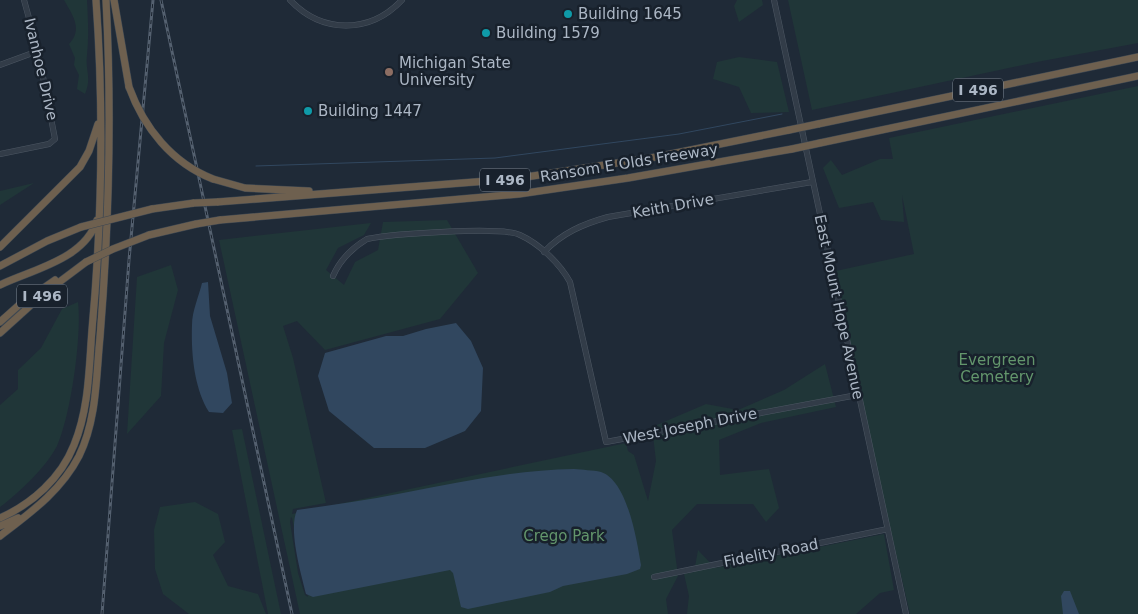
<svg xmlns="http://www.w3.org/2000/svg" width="1138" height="614" viewBox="0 0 1138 614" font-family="'DejaVu Sans',sans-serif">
<rect width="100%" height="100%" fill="#1f2a37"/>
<path fill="#203638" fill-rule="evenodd" d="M64,0H87C88,19 89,37 87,55C85,71 92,77 85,94L77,89L79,75L74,65L75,58L69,44C83,29 73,16 64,0Z
M737,0H762L763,5L739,22L734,6Z
M788,0H1138V43L1037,62L812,110Z
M739,57L777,62L789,112L751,113L739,87L713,79L717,62Z
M1138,86V614H910L831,272L914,254L902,195L904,222L881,220L873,202L839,208L823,168L831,160L842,175L880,159H893L889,138Z
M34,183L0,205V191Z
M447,220L478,273L440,319L325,350L297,321L283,326L293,358L326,503L293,509L292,514L626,443L628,451L634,455L648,501L656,461L652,427L706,404L738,410L784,390L825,364L836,407L761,423L719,440L720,475L769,469L779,508L766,522L753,504H697L672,530L678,576L666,599L668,614H300L219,240L371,223L364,235L338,248L326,270L344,285L355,262L378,250L383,222ZM291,517L292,518L308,597L305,595L298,573L290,522Z
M171,265L178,290L164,343L161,396L127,434L137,277Z
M78,302C82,335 71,415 57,446C47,466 18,494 0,507V405L18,389V370L41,348L62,309Z
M242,429L281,614H268L232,430Z
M195,502L218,514L225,542L213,555L228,586L258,594L266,614H189L163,594L155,569L154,530L160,507Z
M884,534L894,590L880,593L856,614H687L689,596L684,574L694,572L698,550L715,568Z"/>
<path fill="#31475f" d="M208,282L210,316L227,373L232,403L223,413L209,412C194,388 191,353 192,325C192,311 199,296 202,283Z
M456,323L471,341L483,368L481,411L465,431L425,448H374L329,411L318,376L325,353L386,336H403L426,329Z
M574,469C582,470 593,470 601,472C628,481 637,542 641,565L640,569L627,574L563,586L550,592L468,609L461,607L453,573L450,570L313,597L306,594C301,573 288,530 297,510C332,505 368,500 403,493C460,482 516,470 574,469Z
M1064,591H1070L1079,614H1063L1061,596Z"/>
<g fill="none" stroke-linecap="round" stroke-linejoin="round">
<path stroke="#31475f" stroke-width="1" d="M256,166L495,158L679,134L782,114"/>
<g stroke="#4d5763" stroke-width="6">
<path id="minor" d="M290,0C322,34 370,34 402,0
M774,0L906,614
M0,65L38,51
M0,154L49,144L55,139L38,51L24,0
M544,252C562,233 583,224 608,217L812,182
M333,276C340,260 352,248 367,239C391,234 502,226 520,235C540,244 560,264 570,282L606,442L857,395
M654,577L888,529"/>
</g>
<g stroke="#3d4752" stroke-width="8">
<path id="highway" d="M114,0L129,87
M818,124L1138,57
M820,143L1138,76
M213,179L245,188L309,191
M217,202L513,179L656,157L789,130
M152,209L194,203
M220,220L519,194L628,178L792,149
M149,235L196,224
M0,247L80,167L89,151L98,124
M0,266L47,241L81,227
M0,285C34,269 85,259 97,220
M0,322L19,305L55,280
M0,333L42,295L86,262
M0,518C32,504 61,478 74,445C89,409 89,368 92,330C102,220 104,110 96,0
M0,526L18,518
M0,536C30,513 61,491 79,456C97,419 96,377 100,337C109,225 112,112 106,0"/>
</g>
<use href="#minor" stroke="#323c48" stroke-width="5"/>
<use href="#highway" stroke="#6e604f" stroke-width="7"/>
<g stroke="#54606f" stroke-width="3">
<path id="rail" d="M161,0L292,614
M102,614L129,260L153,0"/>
</g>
<use href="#rail" stroke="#18212c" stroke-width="1" stroke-dasharray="4" stroke-linecap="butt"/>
<g stroke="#3d4752" stroke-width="8" stroke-linecap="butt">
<path id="highway-bridge" d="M129,87C144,128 172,163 213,179
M789,130L818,124
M792,149L820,143
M194,203L217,202
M196,224L220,220
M81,227L152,209
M86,262L113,249L149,235"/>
</g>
<use href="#highway-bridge" stroke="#6e604f" stroke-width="7"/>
</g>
<g fill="#0f9aa8" stroke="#18212c" stroke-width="2">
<circle cx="568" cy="14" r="5"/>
<circle cx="486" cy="33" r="5"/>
<circle cx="308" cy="111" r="5"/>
</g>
<circle fill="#8d6e63" stroke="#18212c" stroke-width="2" cx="389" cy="72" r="5"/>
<g text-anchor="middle" stroke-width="5" stroke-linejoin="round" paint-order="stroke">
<g fill="#18212c" stroke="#808a97" stroke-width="1">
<rect x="953" y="78.5" width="50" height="23" rx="4"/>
<rect x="480" y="168.5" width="50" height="23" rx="4"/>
<rect x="17" y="284.5" width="50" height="23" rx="4"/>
</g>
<g font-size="14" font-weight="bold" fill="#acb7c5">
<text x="978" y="95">I 496</text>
<text x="505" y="185">I 496</text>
<text x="42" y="301">I 496</text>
</g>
<g font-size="15" fill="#acb7c5" stroke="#18212c" text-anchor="start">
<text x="578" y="19">Building 1645</text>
<text x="496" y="38">Building 1579</text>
<text x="399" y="68">Michigan State<tspan x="399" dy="17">University</tspan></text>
<text x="318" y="116">Building 1447</text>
</g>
<g font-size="15" fill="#acb7c5" stroke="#18212c">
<text transform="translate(41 69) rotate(77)" y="5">Ivanhoe Drive</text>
<text transform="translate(629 163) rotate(-9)" y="5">Ransom E Olds Freeway</text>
<text transform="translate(673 206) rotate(-10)" y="5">Keith Drive</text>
<text transform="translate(839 307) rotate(78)" y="5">East Mount Hope Avenue</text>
<text transform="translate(690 426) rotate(-11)" y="5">West Joseph Drive</text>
<text transform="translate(771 553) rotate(-11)" y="5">Fidelity Road</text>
</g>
<g font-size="15" fill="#63966c" stroke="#18212c">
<text x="997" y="365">Evergreen<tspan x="997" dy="17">Cemetery</tspan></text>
<text x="564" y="541">Crego Park</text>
</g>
</g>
</svg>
